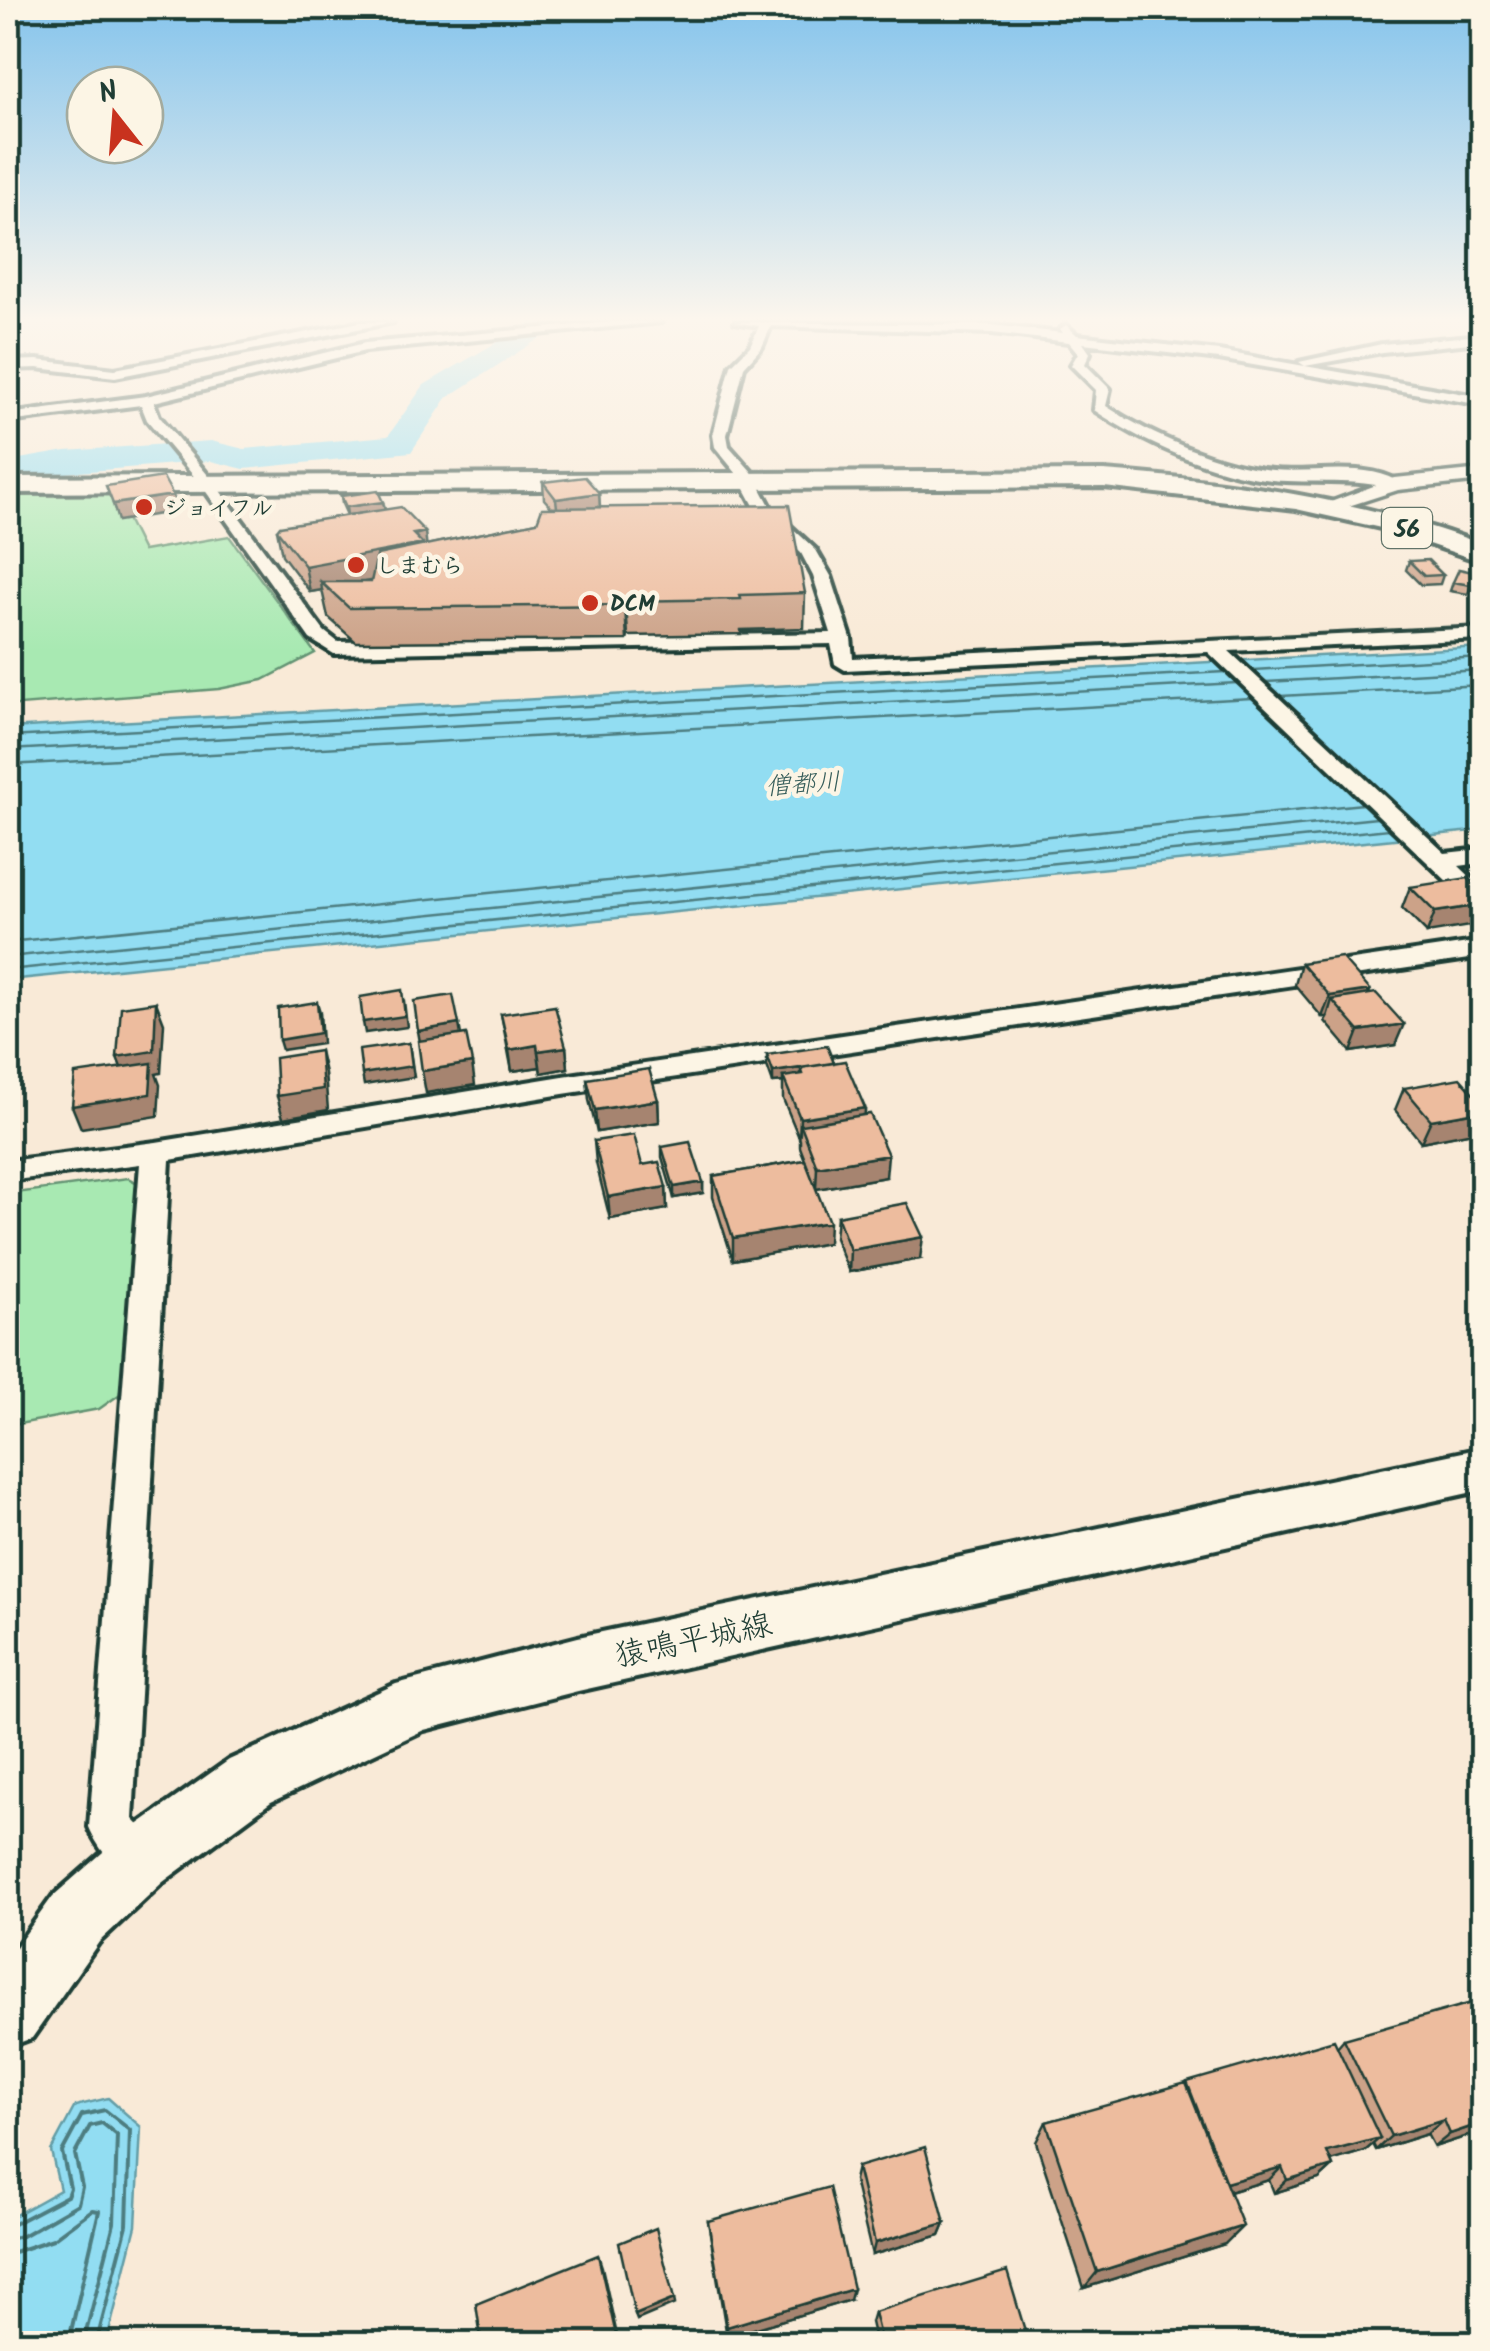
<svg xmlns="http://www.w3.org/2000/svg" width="1490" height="2351" viewBox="0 0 1490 2351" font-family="Kalam,'Klee One',sans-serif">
<rect width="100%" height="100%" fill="#f9ead7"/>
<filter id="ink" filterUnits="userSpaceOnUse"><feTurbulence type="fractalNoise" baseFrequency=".01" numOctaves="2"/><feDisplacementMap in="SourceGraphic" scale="20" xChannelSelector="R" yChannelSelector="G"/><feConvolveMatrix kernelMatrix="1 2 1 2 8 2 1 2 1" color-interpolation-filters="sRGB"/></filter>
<g filter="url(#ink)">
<path fill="#a8e9b2" stroke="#649373" stroke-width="2.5" d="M113,491L143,551L229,536L315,653L263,680L219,689L8,706V494Z
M128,1178L139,1184L123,1392L99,1409L8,1426V1194Z"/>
<path fill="#92ddf2" stroke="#649da6" stroke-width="2.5" d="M1482,647V830L8,980V728Z
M108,2098L141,2127L136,2226L108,2336L103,2343H8V2219L60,2190L51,2151L75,2106Z"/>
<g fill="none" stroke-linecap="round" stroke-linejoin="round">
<path stroke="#4d7d80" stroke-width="2.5" d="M1253,670L1482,657
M1266,682L1482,670
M1281,696L1482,685
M8,737L1225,672
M8,750L1237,683
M8,765L1252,698
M8,942L1363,804
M8,957L1377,818
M8,970L1389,829"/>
<path stroke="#4d7d80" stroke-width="4" d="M8,2227L67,2196L70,2188L62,2152L82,2115L105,2110L130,2130L127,2225L96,2344
M8,2239L22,2236L78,2204L82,2187L75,2154L90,2126L102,2123L117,2135L114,2223L83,2344
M8,2254L53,2239L92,2210L99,2211L68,2344"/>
<path fill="#92ddf2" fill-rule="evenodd" d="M531,322H565L447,398L411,452L244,469L211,461L66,473L8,483V461L66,451L211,441L244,449L388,436L424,385Z"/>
<g stroke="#1f3d34" stroke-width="8">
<path id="minor" d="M360,322H393L115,377L37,368L8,369V361L37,360L115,369Z
M612,322H661L365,351L154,402L159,416L212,480L324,631L338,642L831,633L813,576L801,553L759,515L737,474L715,447L713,435L731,365L750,346L759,326L735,322L992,325L1063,333L1060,329L1066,325L1077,335L1219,351L1482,397V405L1219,359L1083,343L1090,353L1085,364L1110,389L1106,406C1152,436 1218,465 1273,470C1312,474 1369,460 1403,484L1395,489C1354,478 1314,484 1272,480C1213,474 1143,443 1094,410L1096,390L1071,365L1078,353L1069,342L992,333L771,326L762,347L744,367L727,435L729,446L752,472L772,509L816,550L831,576L851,638L853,658L1482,628V639L1229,651L1445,853L1482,849V863L1459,866L1482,888V908L1473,906L1208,652L845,670L835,664L831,644L334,654L310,639L202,486L147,420L141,405L8,422V414L146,396L365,343Z
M1482,335L1480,342L1382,352L1305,366L1299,362L1382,344Z
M1482,941V957L563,1094L170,1160L133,1819L157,1844L163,1860L157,1876L141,1882C117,1872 99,1851 89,1827L140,1164L8,1181V1161L156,1142L563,1076Z"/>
</g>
<g stroke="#1f3d34" stroke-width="7">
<path id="tertiary" d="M1482,469V481L1398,490L1330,512L1320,506L1395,478Z"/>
</g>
<g stroke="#1f3d34" stroke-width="8">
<path id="secondary" d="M1482,1448V1490L578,1691L424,1730L271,1802L163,1882L99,1942L32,2038L8,2047V1958L53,1896L119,1838L229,1760L396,1684L578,1637Z"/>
</g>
<g stroke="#1f3d34" stroke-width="8">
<path id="trunk" d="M1104,471C1234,481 1360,499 1482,544V562L1381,528L1296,509L1104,487L8,493V477Z"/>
</g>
<use href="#minor" fill="#fcf5e5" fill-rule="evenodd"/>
<use href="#tertiary" fill="#fcf5e5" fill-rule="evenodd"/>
<use href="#secondary" fill="#fcf5e5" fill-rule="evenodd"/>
<use href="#trunk" fill="#fcf5e5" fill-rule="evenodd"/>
</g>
<path fill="#cca288" stroke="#1f3d34" stroke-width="2.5" d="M543,482L599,493L600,507L805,593L804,628L741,630V634L628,636L627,640L356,642L328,617L322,590L310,592L282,555L277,530L347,515L342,504L341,496L383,502L385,510L426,545L537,522L552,508L544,499Z
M1409,561L1443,575L1440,584L1421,585L1406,570Z
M1482,574V590L1470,588L1468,594L1450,591L1453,582Z
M1410,887L1482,892L1427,933L1402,908Z
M1301,963L1370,990L1369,994L1395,1045L1351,1052L1325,1021L1327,1017H1322L1295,985Z
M501,1014L566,1047L568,1068L541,1073L540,1067L512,1071Z
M767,1055L834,1063L865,1108V1115L886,1177L816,1189L828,1243L733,1260L713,1197V1176L805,1160L800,1147V1140L783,1099V1082L773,1083L767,1066Z
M587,1079L658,1100L659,1122L597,1132L589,1100Z
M1404,1088L1482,1103V1122L1478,1131L1421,1142L1395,1110Z
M594,1141L666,1187L667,1209L610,1219L596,1163Z
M662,1147L703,1182V1193L674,1198L662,1157Z
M837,1216L920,1259L849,1272L835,1238Z
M1344,2039L1477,2133L1434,2147L1427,2134L1376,2150L1373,2144L1365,2151L1331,2161L1333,2166L1319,2179L1274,2193L1269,2180L1229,2192L1225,2244L1084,2288L1036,2142L1046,2122L1337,2047Z
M857,2167L945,2223L940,2235L872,2255L854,2180Z
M708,2221L850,2300L727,2337Z
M874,2312L1029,2344H876L871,2322Z"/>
<path fill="#a6846f" stroke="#1f3d34" stroke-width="2.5" d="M599,493L600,510L558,516L556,499Z
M173,495L178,511L118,521L113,504Z
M383,502L385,511L347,515L346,507Z
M425,532L428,557L427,570L328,589L321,582L322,590L310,592L305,566Z
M626,601L628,636L627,640L625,605Z
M1482,905V924L1427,933L1435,912Z
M1370,990L1363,1011L1332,1000L1327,1017H1322L1330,996Z
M404,1001L407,1027L365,1033L363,1022Z
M156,1002L164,1023L161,1073L156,1074L160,1085L158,1116L81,1128L72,1106L125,1078L117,1057Z
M317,1002L320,1012L322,1044L282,1050L279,1040Z
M459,1024L461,1035L420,1042L418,1031Z
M1404,1024L1395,1045L1351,1052L1359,1031Z
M409,1043L414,1077L364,1085L362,1074Z
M537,1045L540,1067L512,1071L509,1050Z
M566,1047L568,1068L541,1073L538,1051Z
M320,1051L325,1073L328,1110L283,1118L277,1096Z
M472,1063L475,1085L426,1093L422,1071Z
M834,1063L803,1074L801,1068V1079L783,1077V1082L773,1083V1072Z
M658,1100L659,1122L597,1132L595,1110Z
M865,1108L864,1129L801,1125L799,1140L800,1118Z
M1482,1111V1122L1478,1131L1421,1142L1431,1120Z
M888,1155L886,1177L816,1189L817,1167Z
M703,1182V1193L674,1198V1187Z
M666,1187L667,1209L610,1219L608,1197Z
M829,1222L828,1243L733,1260V1238Z
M923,1237L920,1259L849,1272L850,1250Z
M1444,2120L1427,2134L1376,2150L1391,2136Z
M1482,2123V2128L1477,2133L1434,2147L1450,2134Z
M1380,2138L1365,2151L1313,2166L1327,2152Z
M1333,2166L1319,2179L1274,2193L1287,2180Z
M1282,2167L1269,2180L1215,2196L1226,2183Z
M945,2223L940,2235L872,2255L875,2243Z
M1243,2226L1225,2244L1084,2288L1097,2272Z
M598,2255L602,2267L619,2344H618Z
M853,2289L850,2300L727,2337V2327Z
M674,2299L675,2304L637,2320L635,2315Z"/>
<path fill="#edbc9e" stroke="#1f3d34" stroke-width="2.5" d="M163,477L173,495L113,504L106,486Z
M585,477L599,493L556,499L543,482Z
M378,491L383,502L346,507L341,496Z
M789,505L805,593L740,595L741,599L626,601L625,605L349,608L321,582H371L377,555L537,522L542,508Z
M401,507L425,532L413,534L423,544L305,566L277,530L280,526Z
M1428,560L1443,575L1424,576L1409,561Z
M1459,569L1482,574V581L1474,579L1471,585L1453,582Z
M1468,878L1482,892V905L1435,912L1410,887Z
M1341,957L1370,990L1330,996L1301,963Z
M402,990L405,1016L363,1022L360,997Z
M1376,993L1404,1024L1359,1031L1332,1000Z
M453,995L459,1024L418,1031L414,1001Z
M156,1002L154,1051L117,1057L121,1007Z
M317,1002L320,1033L279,1040L278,1008Z
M555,1006L566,1047L538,1051L537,1045L509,1050L501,1014Z
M466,1034L472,1063L422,1071L418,1041Z
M409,1043L412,1066L362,1074L359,1050Z
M827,1046L834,1063L773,1072L767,1055Z
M320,1051L323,1089L277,1096L275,1058Z
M845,1061L865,1108L800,1118L783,1077L803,1074L801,1068Z
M152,1063L150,1094L72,1106L75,1074Z
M649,1069L658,1100L595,1110L587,1079Z
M1460,1078L1482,1103V1111L1431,1120L1404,1088Z
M870,1114L888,1155L817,1167L801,1125Z
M634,1135L642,1165L659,1162L666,1187L608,1197L594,1141Z
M690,1142L703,1182L674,1187L662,1147Z
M805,1160L829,1222L733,1238L713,1176Z
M907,1203L923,1237L850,1250L837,1216Z
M1482,2000V2123L1450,2134L1444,2120L1391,2136L1344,2039Z
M1334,2040L1380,2138L1327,2152L1333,2166L1287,2180L1282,2167L1226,2183L1187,2082Z
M1186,2083L1243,2226L1097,2272L1046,2122Z
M925,2147L945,2223L875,2243L857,2167Z
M829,2187L853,2289L727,2327L708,2221Z
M656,2228L674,2299L635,2315L619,2243Z
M598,2255L618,2344H482L476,2304Z
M1007,2271L1029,2344H882L874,2312Z"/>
</g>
<linearGradient id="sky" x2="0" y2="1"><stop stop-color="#85c4ec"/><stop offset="0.49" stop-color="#fcf6ed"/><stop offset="1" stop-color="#fcf6ed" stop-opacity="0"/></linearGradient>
<rect width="1490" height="651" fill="url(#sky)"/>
<g fill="#c8321e" stroke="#fcf5e5" stroke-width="4">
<circle cx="144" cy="507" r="10"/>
<circle cx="356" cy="565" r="10"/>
<circle cx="590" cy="603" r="10"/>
</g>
<g text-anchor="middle" stroke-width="9" stroke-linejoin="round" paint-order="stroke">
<g font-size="22" font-weight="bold" fill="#1f3d34" stroke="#fcf5e5" text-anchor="start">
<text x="164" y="515">ジョイフル</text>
<text x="376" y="573">しまむら</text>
<text x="610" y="611">DCM</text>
</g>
<rect fill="#fcf5e5" stroke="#617469" stroke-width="2.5" x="1382" y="508" width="50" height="40" rx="8"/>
<g font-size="25" font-weight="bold" fill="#1f3d34">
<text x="1407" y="537">56</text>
</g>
<g font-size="25" font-style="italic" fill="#365d5a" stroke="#fcf5e5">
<text transform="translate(803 783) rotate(-4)" y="9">僧都川</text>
</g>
<g font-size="32" fill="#1f3d34" stroke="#fcf5e5">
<text transform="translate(693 1639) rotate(-12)" y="11">猿鳴平城線</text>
</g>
</g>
<rect width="1490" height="2351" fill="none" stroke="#fcf5e5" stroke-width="40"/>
<rect x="20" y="20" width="1450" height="2311" fill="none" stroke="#1f3d34" stroke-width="4" filter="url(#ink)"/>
<g transform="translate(115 115) rotate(343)"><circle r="48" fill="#fcf5e5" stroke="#a4ab9e" stroke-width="2.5"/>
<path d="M0-8L18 38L0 25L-18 38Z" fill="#c8321e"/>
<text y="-15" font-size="28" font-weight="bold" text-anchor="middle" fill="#1f3d34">N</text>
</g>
</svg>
